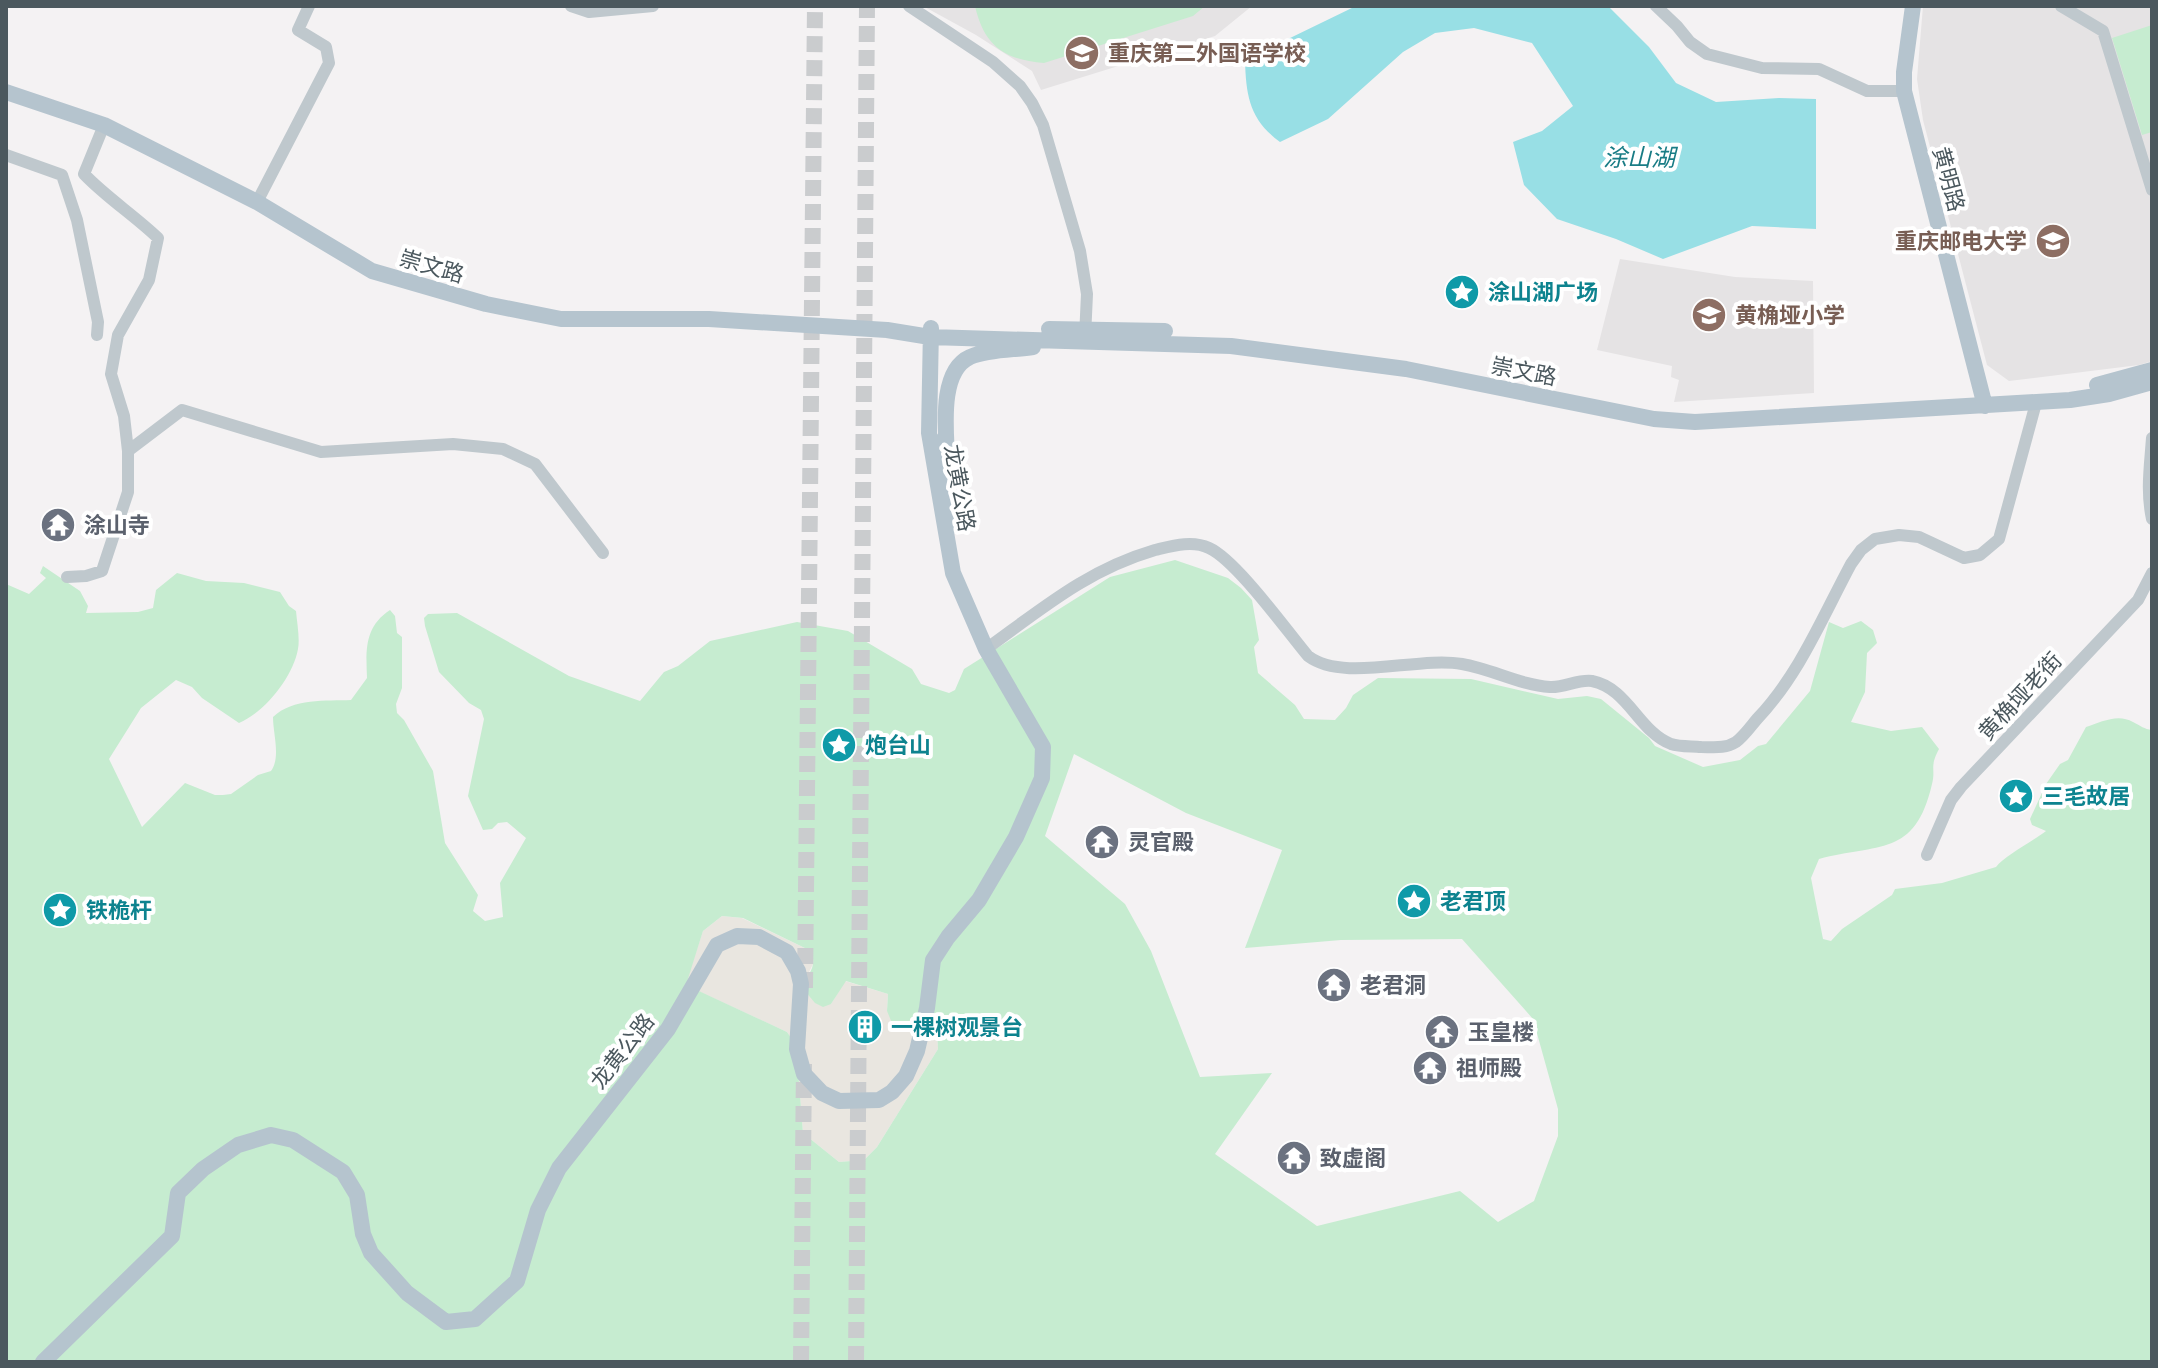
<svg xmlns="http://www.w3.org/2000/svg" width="2158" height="1368" viewBox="0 0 2158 1368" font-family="'Asap Condensed','Noto Sans SC',sans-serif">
<rect width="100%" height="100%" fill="#f4f2f3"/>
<path fill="#e9e6e0" d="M722,916L742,918L811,951L815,960L805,980L831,1004L845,981L888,994L887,1011L906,1026L929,1012L936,1014L938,1049L877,1147L864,1160L839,1162L803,1133L796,1046L787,1032L685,985L703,931Z"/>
<path fill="#e5e3e4" d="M923,6H1252L1215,36L1041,90L1032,71L976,35Z
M1923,6H2152V361L2139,365L2009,381L1987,365L1923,120L1917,79Z
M1620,259L1735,277L1813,281L1814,393L1674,402L1679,380L1671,377L1672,366L1597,350Z"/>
<path fill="#c6ecd0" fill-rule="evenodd" d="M975,6H1205L1193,16L1044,63C1005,60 984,46 975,6Z
M2152,25V132L2142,135L2112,38Z
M1175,560L1228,578L1241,588L1252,600L1259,640L1254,647L1258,673L1295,705L1304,719L1335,720L1346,708L1353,695L1378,678L1471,679L1558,699L1587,696L1601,699L1649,738L1655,746L1703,767L1740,760L1758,746L1766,744L1810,691L1829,622L1843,628L1861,621L1873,630L1877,643L1867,653L1865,692L1851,722L1891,731L1922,727L1939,749C1929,768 1936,768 1932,784C1915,858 1878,843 1819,859L1811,878L1823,939L1831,941L1842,929L1892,895L1895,889L1942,883L1996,867C2004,856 2033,841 2046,831L2032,825L2030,819L2046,784L2060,764L2068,760L2086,727C2101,722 2118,713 2133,722C2141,726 2144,729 2152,730V1362H6V584L29,594L46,578L40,573L43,566L80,591L88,606L86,613L138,612L153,608L156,590L177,573L206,581L244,583L280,592L289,606L296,611C297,623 300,638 298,649C293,677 265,712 239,723L202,698L192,687L176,680L141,708L109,759L142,827L185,783L215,795H223L231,794L258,775L271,771C281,757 273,734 273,717C293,698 326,701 351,700L367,678C366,651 364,627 390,610L395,616L397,633L402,637V688L396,704L397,713L404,720L433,771L445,843L478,895L473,911L485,921L503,917L500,883L526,838L507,822L498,823L492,829L483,830L468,796L484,719L481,710L469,703L439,672L425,626L424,618L428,614L457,613L569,676L640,701L664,672L678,666L710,641L797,622L848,631L912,669L921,684L949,693L955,690L964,669L1110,577ZM1074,754L1186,813L1282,850L1245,948L1341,940L1462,939L1533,1019L1558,1109V1136L1534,1201L1498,1222L1460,1191L1317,1226L1215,1154L1272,1073L1200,1077L1151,951L1125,904L1045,836ZM722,916L743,918L811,951C817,965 810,975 800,985L815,1003L823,1007L831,1004L846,981L888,994L887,1011L892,1023L906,1026L929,1013L936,1014L938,1049L877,1147L864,1160L839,1162L803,1133L796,1045L787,1032L686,985L703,931Z"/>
<path fill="#98dfe5" d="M1356,6H1608L1649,47L1676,83L1716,102L1779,98L1816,99V229L1752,226L1663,259L1616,239L1557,219L1524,185L1513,142L1542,131L1573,106L1532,43L1474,28L1435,33L1403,52L1328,119L1280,142C1250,120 1246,97 1245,60Z"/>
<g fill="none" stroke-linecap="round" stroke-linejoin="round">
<path stroke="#caccce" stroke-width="16" stroke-dasharray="16 8" stroke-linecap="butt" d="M805,988L815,6
M801,1362L804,1064
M856,1362L867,6"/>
<path stroke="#bfc8cd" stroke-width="12" d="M571,6L589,12L653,6
M909,6L993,62L1020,86L1032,103L1043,125L1080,251L1087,294L1085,337
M1656,6L1677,26L1690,42L1707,54L1762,68L1819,69L1867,91H1904
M2061,6L2103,31L2152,190
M6,155L62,175L77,220L98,322L97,335
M257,202L329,63L326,47L298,30L309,6
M2152,438C2150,466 2146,491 2152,519
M128,451L182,410L321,452L453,444L503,449L535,464L603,553
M67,577L86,576L102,571L128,492V451L124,416L111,374L118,335L149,280L158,238C134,215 107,198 84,174L104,125
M986,649C1043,608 1087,570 1155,550C1172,546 1192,540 1209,548C1236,560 1287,631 1308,656C1344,683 1417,656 1462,664C1492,669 1520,685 1550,687C1564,688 1578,679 1592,681C1628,688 1639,732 1671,744C1680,747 1692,746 1701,747C1713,747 1725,749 1736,742C1744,736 1751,726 1757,719C1799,675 1822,618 1851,564L1861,550L1875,539L1899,535L1919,537L1964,558L1980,555L1999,539L2036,403
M1927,855L1951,800L1961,787L2138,600L2152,573"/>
<path stroke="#b5c4ce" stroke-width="16" d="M1913,6L1904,72V91L1985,406
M6,92L104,125L257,202L372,271L486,304L561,319H709L887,330L930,337L1231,346L1406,369L1654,419L1695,422L2070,400L2109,394L2152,382
M1049,329L1165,331
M2097,385L2152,370
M936,442L948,479L953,525
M947,457C946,429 939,371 970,357C989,349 1014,350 1033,347
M43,1362L172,1236L178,1193L203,1169L238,1145L271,1135L293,1140L343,1172L357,1195L363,1234L371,1253L407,1293L446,1322L475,1319L517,1281L538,1210L559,1168L668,1029L717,945L737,936L759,937L787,952L798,971L801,984L797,1049L804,1074L822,1093L839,1101L879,1100L892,1092L906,1076L917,1051L927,1008L933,960L948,937L979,900L1016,837L1042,778L1043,747L986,649L953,573L929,433L931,328"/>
</g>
<defs>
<g id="school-disc" transform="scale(1.8)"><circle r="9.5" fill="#8d6e63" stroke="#fff"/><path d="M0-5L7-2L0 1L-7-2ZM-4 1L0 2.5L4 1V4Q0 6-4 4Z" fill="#fff"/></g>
<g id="university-disc" transform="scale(1.8)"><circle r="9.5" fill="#8d6e63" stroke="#fff"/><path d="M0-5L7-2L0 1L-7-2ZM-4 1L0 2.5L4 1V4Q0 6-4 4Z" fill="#fff"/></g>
<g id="sight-disc" transform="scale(1.8)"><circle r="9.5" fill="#0f9aa8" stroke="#fff"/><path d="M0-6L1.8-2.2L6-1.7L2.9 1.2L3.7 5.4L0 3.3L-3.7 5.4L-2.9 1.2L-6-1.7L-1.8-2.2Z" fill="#fff"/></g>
<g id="temple-disc" transform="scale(1.8)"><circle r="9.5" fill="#6b7280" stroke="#fff"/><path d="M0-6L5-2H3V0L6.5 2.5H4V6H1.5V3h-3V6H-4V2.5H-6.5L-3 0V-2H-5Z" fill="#fff"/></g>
<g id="building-disc" transform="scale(1.8)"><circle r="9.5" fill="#0f9aa8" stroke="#fff"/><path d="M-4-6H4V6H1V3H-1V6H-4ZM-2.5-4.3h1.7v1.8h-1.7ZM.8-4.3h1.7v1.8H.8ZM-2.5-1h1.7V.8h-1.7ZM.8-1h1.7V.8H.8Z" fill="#fff"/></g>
</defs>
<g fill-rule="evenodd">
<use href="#school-disc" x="1082" y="53"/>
<use href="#university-disc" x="2053" y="241"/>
<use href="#sight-disc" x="1462" y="292"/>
<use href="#school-disc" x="1709" y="315"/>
<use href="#temple-disc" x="58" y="525"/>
<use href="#sight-disc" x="839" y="745"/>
<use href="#sight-disc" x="2016" y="796"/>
<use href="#temple-disc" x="1102" y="842"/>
<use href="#sight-disc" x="1414" y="901"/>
<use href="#sight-disc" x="60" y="910"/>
<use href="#temple-disc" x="1334" y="985"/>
<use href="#building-disc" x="865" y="1027"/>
<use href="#temple-disc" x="1442" y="1032"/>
<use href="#temple-disc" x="1430" y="1068"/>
<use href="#temple-disc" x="1294" y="1158"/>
</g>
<g text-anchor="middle" stroke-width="8" stroke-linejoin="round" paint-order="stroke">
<g font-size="22" font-weight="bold" fill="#785e54" stroke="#fff" text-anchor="start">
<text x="1108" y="61">重庆第二外国语学校</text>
<text x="2027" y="249" text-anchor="end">重庆邮电大学</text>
<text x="1735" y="323">黄桷垭小学</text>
</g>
<g font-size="22" fill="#4b585e" stroke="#fff">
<text transform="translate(1949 179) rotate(75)" y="8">黄明路</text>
<text transform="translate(432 266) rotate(16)" y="8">崇文路</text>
<text transform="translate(1524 371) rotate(11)" y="8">崇文路</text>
<text transform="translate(960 488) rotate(80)" y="8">龙黄公路</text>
<text transform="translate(2020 696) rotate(-47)" y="8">黄桷垭老街</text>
<text transform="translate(622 1051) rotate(-52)" y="8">龙黄公路</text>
</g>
<g font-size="22" font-weight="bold" fill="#0d838f" stroke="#fff" text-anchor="start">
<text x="1488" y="300">涂山湖广场</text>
<text x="865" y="753">炮台山</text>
<text x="2042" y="804">三毛故居</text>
<text x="1440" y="909">老君顶</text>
<text x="86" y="918">铁桅杆</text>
<text x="891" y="1035">一棵树观景台</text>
</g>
<g font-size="22" font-weight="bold" fill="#5b616d" stroke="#fff" text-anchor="start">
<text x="84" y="533">涂山寺</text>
<text x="1128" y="850">灵官殿</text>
<text x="1360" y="993">老君洞</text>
<text x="1468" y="1040">玉皇楼</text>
<text x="1456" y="1076">祖师殿</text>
<text x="1320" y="1166">致虚阁</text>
</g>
<g font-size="24" font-style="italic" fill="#197c85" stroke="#fff">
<text x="1639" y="166">涂山湖</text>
</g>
</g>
<rect width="2158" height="1368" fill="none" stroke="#4b585e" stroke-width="16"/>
</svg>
